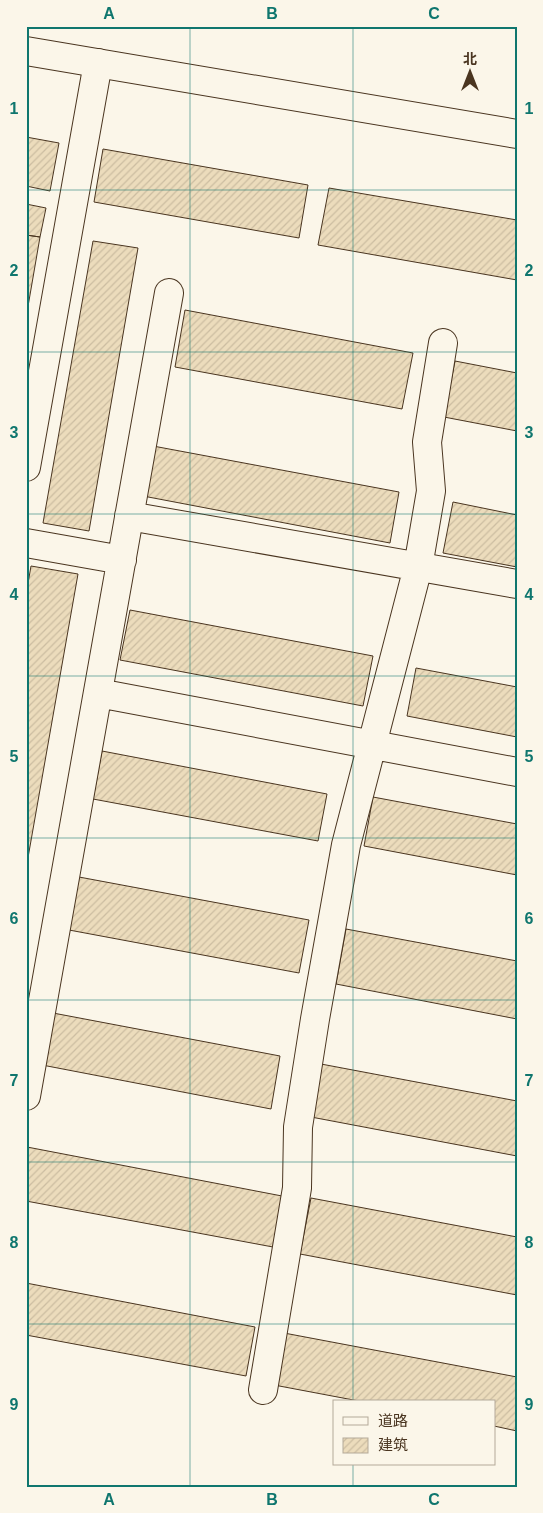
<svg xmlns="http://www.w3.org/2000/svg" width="543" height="1513" viewBox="0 0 543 1513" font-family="Arial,'Noto Sans SC',sans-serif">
<defs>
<pattern id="building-hatch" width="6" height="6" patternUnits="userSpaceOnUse" patternTransform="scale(1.25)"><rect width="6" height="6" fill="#ecdcbc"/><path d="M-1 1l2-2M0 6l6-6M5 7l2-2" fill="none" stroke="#ccbda1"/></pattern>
</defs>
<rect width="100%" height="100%" fill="#fbf6e9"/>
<path fill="url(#building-hatch)" stroke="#4a3520" d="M26,137L59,143L50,191L26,186Z
M103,149L308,185L299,238L94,202Z
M329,188L517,220V280L318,245Z
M26,204L46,208L40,237L26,235Z
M26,235L40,237L26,318Z
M93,241L138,248L89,531L43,523Z
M185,310L413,353L402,409L175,367Z
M455,361L517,373V431L444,417Z
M153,446L399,492L390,543L143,496Z
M453,502L517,515V567L443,553Z
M31,566L78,574L26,869V595Z
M130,610L373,656L363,706L120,660Z
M416,668L517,687V737L407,716Z
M102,751L327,794L318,841L93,799Z
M373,797L517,824V875L364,846Z
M79,877L309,920L299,973L69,930Z
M346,929L517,961V1019L336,984Z
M53,1013L280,1056L271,1109L42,1065Z
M321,1064L517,1101V1156L311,1117Z
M27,1147L282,1196L273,1247L26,1201Z
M311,1198L517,1237V1295L300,1254Z
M26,1283L255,1327L246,1376L26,1335Z
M284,1333L517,1377V1431L494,1426V1402H364L274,1385Z"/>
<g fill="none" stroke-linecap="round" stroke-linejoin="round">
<g stroke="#4a3520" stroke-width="30">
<path id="minor" d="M26,467L98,63
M129,516L517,584
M26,543L122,560
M98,693L517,772
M26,1096L169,293
M263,1390L297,1188L298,1127L315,1019L346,845L418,567L431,491L427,442L443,343"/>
</g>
<g stroke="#4a3520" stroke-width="30">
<path id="major" d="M26,51L517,134"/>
</g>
<use href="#minor" stroke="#fbf6e9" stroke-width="28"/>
<use href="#major" stroke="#fbf6e9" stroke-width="28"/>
</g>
<path fill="none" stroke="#0f766e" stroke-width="1" stroke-opacity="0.55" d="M190,26V1487M353,26V1402M26,190H517M26,352H517M26,514H517M26,676H517M26,838H517M26,1000H517M26,1162H517M26,1324H517M353,1464V1487"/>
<rect width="543" height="1513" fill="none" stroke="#fbf6e9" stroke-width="55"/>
<rect x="333" y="1400" width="162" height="65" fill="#fbf6e9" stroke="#b4a999"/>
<rect x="343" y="1417" width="25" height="8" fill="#fbf6e9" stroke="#b4a999"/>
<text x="378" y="1426" font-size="15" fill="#4a3520">道路</text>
<rect x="343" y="1438" width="25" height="15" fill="url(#building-hatch)" stroke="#b4a999"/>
<text x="378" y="1450" font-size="15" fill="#4a3520">建筑</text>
<g transform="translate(470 72)" stroke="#fbf6e9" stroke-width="4" paint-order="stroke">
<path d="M0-4L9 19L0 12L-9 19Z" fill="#4a3520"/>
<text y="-8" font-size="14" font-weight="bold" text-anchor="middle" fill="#4a3520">北</text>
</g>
<rect x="28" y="28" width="488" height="1458" fill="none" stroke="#0f766e" stroke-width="2"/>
<g font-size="16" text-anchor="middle" font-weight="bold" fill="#0f766e">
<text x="109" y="19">A</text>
<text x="272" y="19">B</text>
<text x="434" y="19">C</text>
<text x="14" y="114">1</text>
<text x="529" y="114">1</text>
<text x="14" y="276">2</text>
<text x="529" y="276">2</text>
<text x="14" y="438">3</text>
<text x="529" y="438">3</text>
<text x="14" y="600">4</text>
<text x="529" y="600">4</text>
<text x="14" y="762">5</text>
<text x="529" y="762">5</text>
<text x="14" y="924">6</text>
<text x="529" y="924">6</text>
<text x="14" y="1086">7</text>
<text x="529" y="1086">7</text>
<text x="14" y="1248">8</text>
<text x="529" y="1248">8</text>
<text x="14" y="1410">9</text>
<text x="529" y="1410">9</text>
<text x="109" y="1505">A</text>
<text x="272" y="1505">B</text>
<text x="434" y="1505">C</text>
</g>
</svg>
